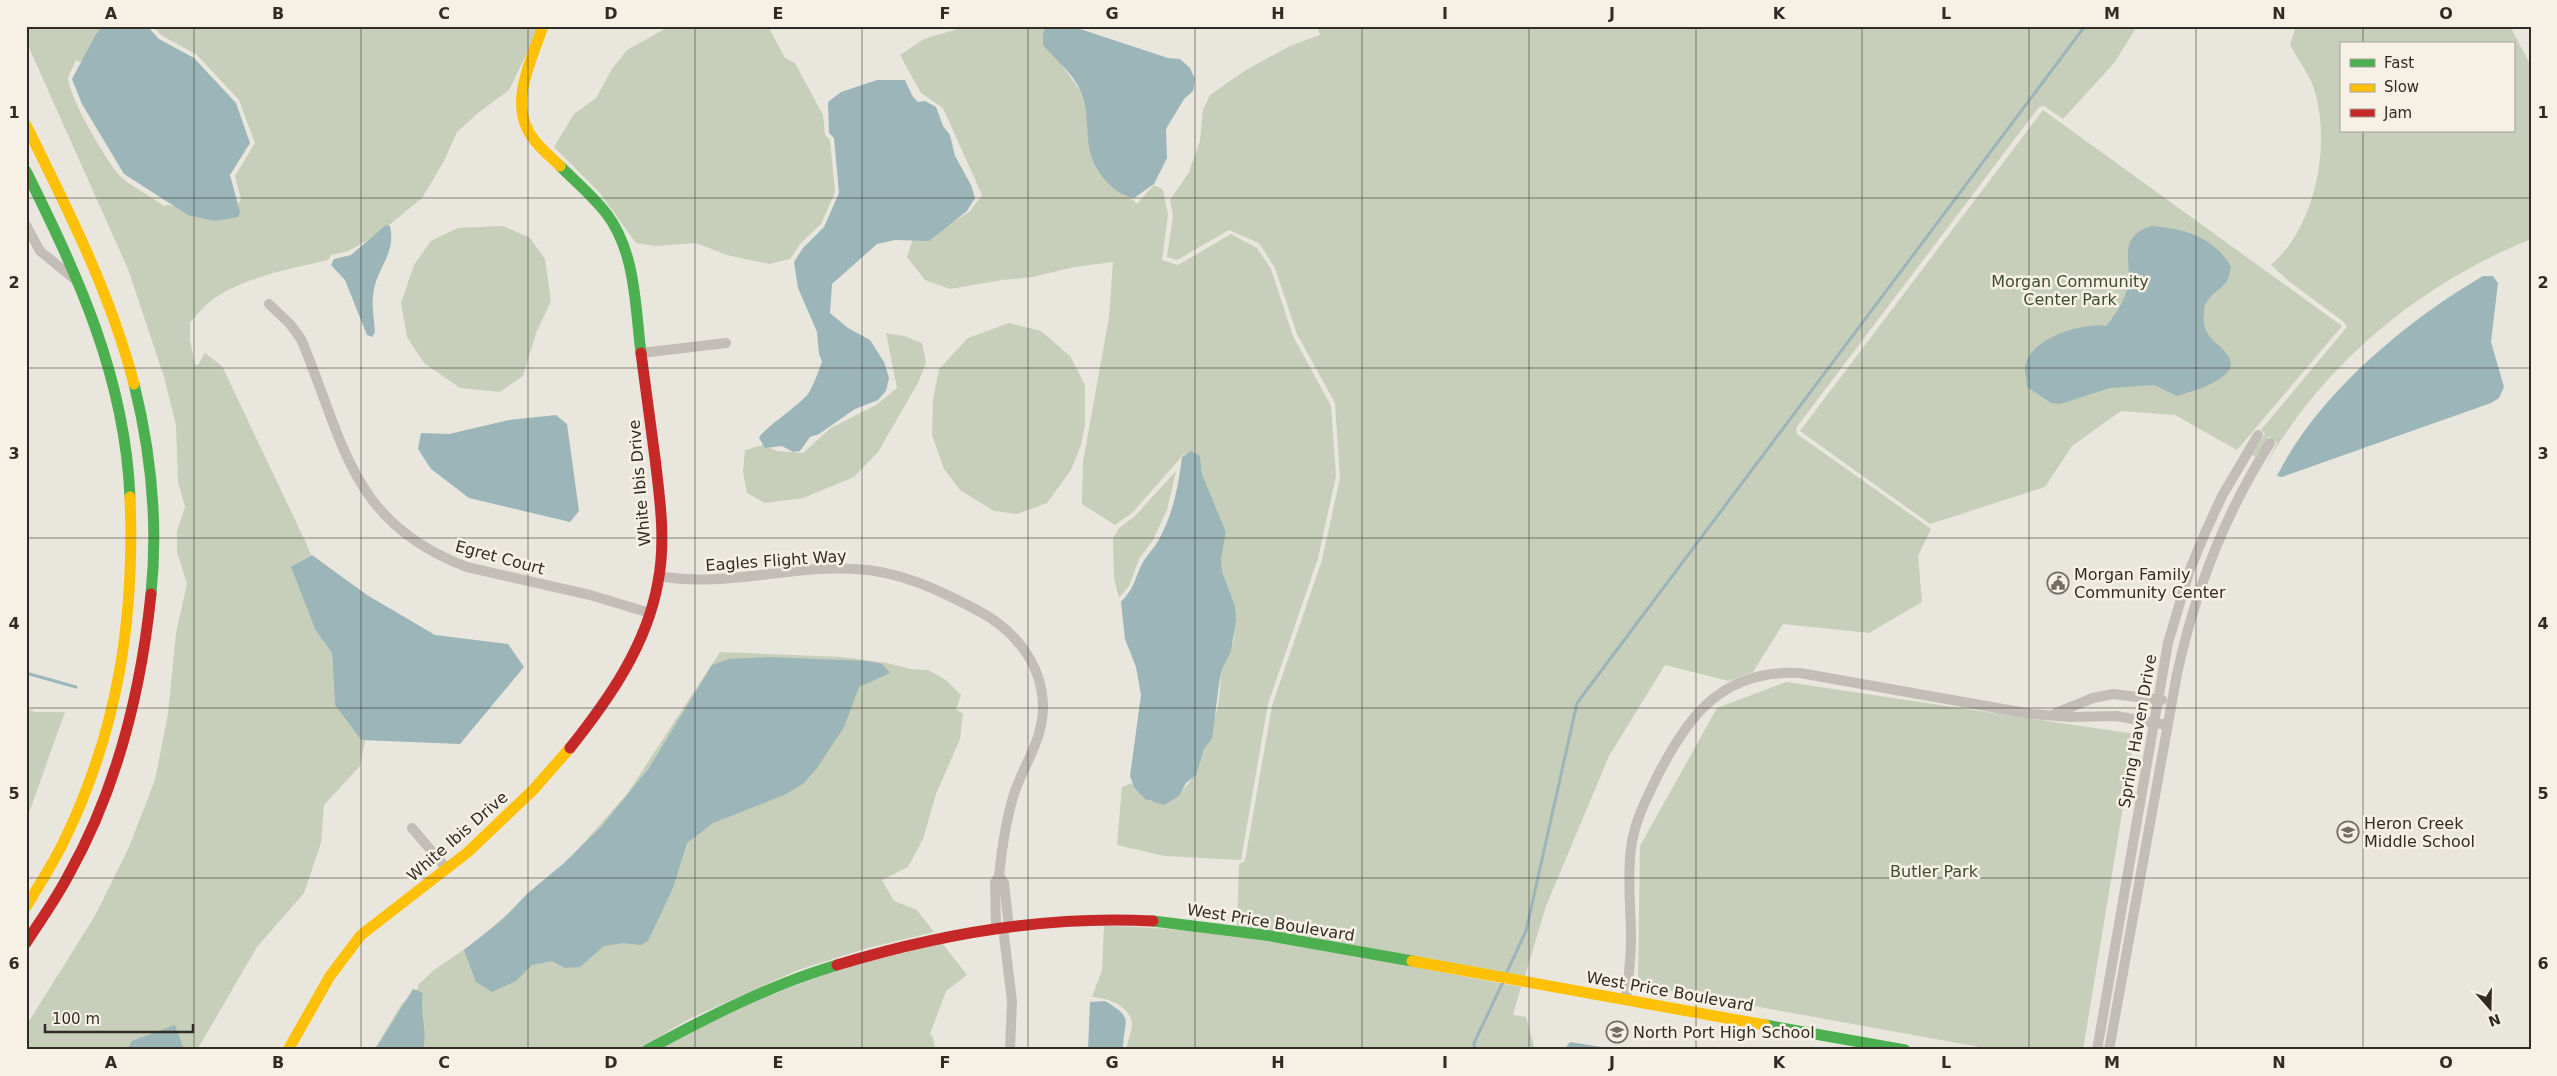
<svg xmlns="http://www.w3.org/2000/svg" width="2557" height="1076" viewBox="0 0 2557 1076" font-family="'DejaVu Sans',sans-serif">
<rect width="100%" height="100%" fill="#e9e6de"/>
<path fill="#c7ceb9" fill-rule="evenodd" d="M26,26H128L80,62L76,60L68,77C67,94 109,167 123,179C136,189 152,197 165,207L166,205L233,212L241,199L235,176L255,143L239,100L197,55L161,35L153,26H540L509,90L478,113L457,132L444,161L422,198L377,235L348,251L331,255L328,260C290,269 244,277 212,300C204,306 197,315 190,322V341L195,364L198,365L205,353L222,366L306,543L311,555L299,562L316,631L332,653L335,705L361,740H365L360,766L324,805L321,843L304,893L257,947L197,1050H26V1026L96,914L129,847L155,780L168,714L176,633L187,584L177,552V531L185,507L178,482L176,425L164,377L128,269L26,41Z
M670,26H768L785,58L795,63L823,115L825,135L830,140L835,192L821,224L800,244L790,259L769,264L727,255L696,243L655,246L636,243L599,192L554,147L574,114L596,98L612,69L627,50Z
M968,26H1048L1064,68L1084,96L1122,190L1137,204L1154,185L1163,190L1168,215L1162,260L1178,265L1231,234L1257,248L1271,269L1293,336L1331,406L1336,476L1318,558L1268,704L1241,860L1165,856L1117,845L1122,787L1132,783L1151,802L1183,790L1191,780L1204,749L1212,739V725L1218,707L1222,669L1234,641L1235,606L1222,571L1221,560L1226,532L1202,474L1200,456L1184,454L1133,512L1115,525L1082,504L1083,462L1109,317L1113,262L1074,267L1033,277L1002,280L950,289L925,280L907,257L914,236L937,233L970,211L982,195L943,108L921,93L900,55L924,39Z
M1317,26H2137L2115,62L2063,119L2044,106L2039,107L1796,428L1797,434L1931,529L1918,556L1922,602L1869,633L1783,624L1753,672L1729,681L1665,665L1609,756L1546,906L1525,976L1237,926L1239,864L1245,861L1272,706L1322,560L1340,478L1335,403L1297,334L1275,268L1259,243L1229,230L1177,260L1167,257L1173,216L1170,200L1189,172L1200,141L1203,110L1210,95L1246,70L1290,46L1320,35Z
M2296,26H2510L2531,66V239C2420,284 2325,362 2265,466L2277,443L2269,436L2255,457L2252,455L2265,434L2261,430L2347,327L2344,322L2290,282L2271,265C2315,227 2331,147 2315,92C2311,76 2298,60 2290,45ZM2341,44H2513V131H2341Z
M2043,110L2342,326L2237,450L2175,415L2121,411L2072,446L2045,487L1930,524L1800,431Z
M503,226L530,238L545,259L551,301L536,333L523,376L500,392L460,388L424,363L407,337L401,303L414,265L431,241L458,228Z
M1009,323L1041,331L1070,356L1085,385V425L1081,445L1071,470L1047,503L1017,514L994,511L960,490L944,469L932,435L933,400L939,369L968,338Z
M886,333L904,336L922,343L926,362L919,381L878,452L854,477L803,498L765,503L747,493L743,472L745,450L763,445L777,451L803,453L831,428L876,405L897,388Z
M1176,471L1167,510L1153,540L1139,559L1129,586L1119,598L1114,578L1113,539L1119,528L1135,516Z
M720,652L842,657L887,663L910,669L928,670L946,680L961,695L956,709L963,714L960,739L936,794L923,839L908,867L882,880L894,901L917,910L934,932L864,949L798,970L689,1019L636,1050H374L401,1005L419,987L417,986L434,970L475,942L565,864L627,794Z
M1786,682L2135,734L2083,1050H1996L1638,985L1640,846L1717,708Z
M26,708L35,712H65L26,821Z
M1104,926C1245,928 1384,962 1521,987L1513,1015L1526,1017L1535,1050H1127C1127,1041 1131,1034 1132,1026C1133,1006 1105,997 1092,997L1102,970Z
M942,943L967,975L946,991L930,1034L933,1037L935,1050H658L741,1007L835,970Z"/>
<path fill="#9cb5b8" d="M103,26H147L159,39L194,58L236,103L250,143L230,175L240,212L238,217L215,221L188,215L124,174L82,104L72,79L96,34Z
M1047,26H1071L1168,58L1180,59L1190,68L1195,79L1193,91L1184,99L1166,129L1167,158L1154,184L1134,198C1112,194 1092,169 1089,146C1086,126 1089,104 1078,86C1070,71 1054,58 1043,45V33Z
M877,80H905L913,97L918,102L925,101L936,107L943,126L950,135L955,156L971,185L975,198L967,211L929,241L895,240L877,244L832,284L830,313L848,328L870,340L884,362L889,378L886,391L878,400L855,409L819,434L810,437L800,451L793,452L782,446L765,448L759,438C762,430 798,406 808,394C814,385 818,372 822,362L819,354L817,332L798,288L794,262L803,248L824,227L839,193L834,138L829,133L828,102L841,92Z
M386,225L390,226C396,253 379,265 374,289C371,303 374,319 375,332L372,337L367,335L345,280L331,265L334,259L351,255Z
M2151,226C2185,229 2212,236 2231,266C2230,270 2229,277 2227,281C2220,291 2205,296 2204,311C2200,341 2222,341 2230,360C2238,379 2188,393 2177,396L2154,385L2110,388L2060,404L2051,403L2027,387C2027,381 2025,374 2025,368C2028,338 2082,323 2106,326C2116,314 2125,301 2128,285C2132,259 2117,238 2151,226Z
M2483,276H2493L2498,283L2491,342L2504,387L2499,398L2491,403L2282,477L2277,476C2317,395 2406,321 2483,276Z
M556,415L567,424L579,511L570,522L469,498L431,469L418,449L421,433L449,434L509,420Z
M1191,451L1200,456L1202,474L1226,532L1221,560L1222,571L1235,606L1236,621L1231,651L1222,669L1219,684L1212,739L1204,749L1196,775L1186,783L1179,796L1164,805L1145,799L1134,787L1130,776L1141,695L1136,667L1125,639L1121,602C1136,586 1134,579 1143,562C1147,555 1153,549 1157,543C1173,515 1178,488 1182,457Z
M312,555L367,595L435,635L508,644L524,667L460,744L361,740L335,705L332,653L316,631L291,567Z
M768,657L868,661L882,664L890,673L859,687L844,727L817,768L803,784L784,795L713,823L687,843L673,888L648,941L641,945L623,943L604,946L580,967L565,968L552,961L532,965L516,981L492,992L476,982L464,950L502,920L528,893L564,863L601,827L649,768L712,665L729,659Z
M413,989L423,993C419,1015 428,1029 423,1050H375Z
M1105,1001C1136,1019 1123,1020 1123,1050H1088L1090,1002Z
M175,1025L183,1047L181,1050H127L132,1041Z
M1570,1042L1620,1050H1564Z"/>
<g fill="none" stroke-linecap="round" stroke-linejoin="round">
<path stroke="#9cb5b8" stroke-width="3" d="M26,673L76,687
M1506,974L1526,931L1577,703L2085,26
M1475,1050L1474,1043L1503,982"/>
<path stroke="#c2bdb7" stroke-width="10" d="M26,225L40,251L78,282
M269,304L290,324L301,339C344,440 349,523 467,567L590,595L650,613
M641,353L726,343
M659,576C724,588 789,565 855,569C899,571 937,589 975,609C1013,628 1042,662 1043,706C1043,739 1026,761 1015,791C1006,818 1002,847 999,876L995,883L996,929
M2056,713L2093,698L2113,694L2162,700
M412,828L447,869
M999,876L1004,883L1009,927
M1003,928L1012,1001L1010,1050
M1626,1000C1628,980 1631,959 1631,939C1631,909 1627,878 1631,848C1634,823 1646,799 1657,777C1688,715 1723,669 1800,673L2031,714L2071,717L2116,716L2167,725
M2097,1050L2168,643L2189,572L2205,533L2222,496L2258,435
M2109,1050L2177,674C2195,591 2224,515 2270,443"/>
<path stroke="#4caf50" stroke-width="11" d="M560,166C575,181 593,196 606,213C636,252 635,306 641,353
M26,171C78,276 125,377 130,497
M134,384C151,452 158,525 151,594
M1153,921L1265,935L1412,961
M1765,1025L1905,1050
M647,1050C708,1017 770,985 837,965"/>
<path stroke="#ffc107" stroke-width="11" d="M543,26C531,63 506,106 535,141C542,150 552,158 560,166
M26,125C68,210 110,292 134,384
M26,907C39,885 53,864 64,841C118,730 135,619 130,497
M1412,961L1765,1025
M288,1050L330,976L361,935L468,852L533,790L570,748"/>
<path stroke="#c62828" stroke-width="11" d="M570,748C609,699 647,645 658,582C666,541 660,500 655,458C650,423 646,388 641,353
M26,943C40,921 56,899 68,876C117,789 141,692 151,594
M837,965C939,934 1045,915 1153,921"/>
</g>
<path fill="none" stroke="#312b26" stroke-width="1" stroke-opacity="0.55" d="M194,26V1050M361,26V1050M528,26V1050M695,26V1050M862,26V1050M1028,26V1050M1195,26V1050M1362,26V1050M1529,26V1050M1696,26V1050M1862,26V1050M2029,26V1050M2196,26V1050M2363,26V44M2363,131V1050M26,198H2531M26,368H2531M26,538H2531M26,708H2531M26,878H2531"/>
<defs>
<g id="civic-ring" transform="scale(1.125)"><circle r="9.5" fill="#f6f0e5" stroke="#716c66" stroke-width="1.5"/><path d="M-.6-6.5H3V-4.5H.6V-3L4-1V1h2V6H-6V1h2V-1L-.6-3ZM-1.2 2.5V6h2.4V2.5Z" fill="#716c66"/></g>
<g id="school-ring" transform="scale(1.125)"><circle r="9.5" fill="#f6f0e5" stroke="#716c66" stroke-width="1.5"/><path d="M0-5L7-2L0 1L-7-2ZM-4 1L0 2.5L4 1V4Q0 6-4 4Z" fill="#716c66"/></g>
</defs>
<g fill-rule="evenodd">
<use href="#civic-ring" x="2058" y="583"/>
<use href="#school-ring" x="2348" y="832"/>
<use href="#school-ring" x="1617" y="1032"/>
</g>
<g text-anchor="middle" stroke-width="5" stroke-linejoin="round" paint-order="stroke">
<g font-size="16" fill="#3d4d2d" stroke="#f6f0e5">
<text x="2070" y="287">Morgan Community<tspan x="2070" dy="18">Center Park</tspan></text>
<text x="1934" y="877">Butler Park</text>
</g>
<g font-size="16" fill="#312b26" stroke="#f6f0e5">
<text transform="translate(639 483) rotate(-95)" y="6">White Ibis Drive</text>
<text transform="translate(500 557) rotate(15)" y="6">Egret Court</text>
<text transform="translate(776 560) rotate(-4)" y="6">Eagles Flight Way</text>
<text transform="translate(2137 731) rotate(-80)" y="6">Spring Haven Drive</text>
<text transform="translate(457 836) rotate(-41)" y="6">White Ibis Drive</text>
<text transform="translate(1271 922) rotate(9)" y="6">West Price Boulevard</text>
<text transform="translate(1670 991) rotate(10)" y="6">West Price Boulevard</text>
</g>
<g font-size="16" fill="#312b26" stroke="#f6f0e5" text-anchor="start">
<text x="2074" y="580">Morgan Family<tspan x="2074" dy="18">Community Center</tspan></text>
<text x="2364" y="829">Heron Creek<tspan x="2364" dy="18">Middle School</tspan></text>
<text x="1633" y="1038">North Port High School</text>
</g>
</g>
<rect width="2557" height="1076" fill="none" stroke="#f6f0e5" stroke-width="55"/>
<rect x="2340" y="42" width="175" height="90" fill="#f6f0e5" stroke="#a7a199"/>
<rect x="2350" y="59" width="25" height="8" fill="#4caf50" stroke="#a7a199"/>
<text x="2384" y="68" font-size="15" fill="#312b26">Fast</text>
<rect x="2350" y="84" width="25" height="8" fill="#ffc107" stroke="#a7a199"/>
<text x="2384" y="92" font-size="15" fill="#312b26">Slow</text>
<rect x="2350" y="109" width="25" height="8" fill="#c62828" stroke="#a7a199"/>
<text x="2384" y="118" font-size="15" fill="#312b26">Jam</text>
<g transform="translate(2490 1008) rotate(160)" stroke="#f6f0e5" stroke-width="4" paint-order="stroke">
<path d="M0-4L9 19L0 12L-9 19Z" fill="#312b26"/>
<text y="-8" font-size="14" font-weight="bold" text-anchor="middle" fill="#312b26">N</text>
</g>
<path d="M45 1024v8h148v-8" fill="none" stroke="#312b26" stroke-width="2.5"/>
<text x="52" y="1024" font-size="15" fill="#312b26" stroke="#f6f0e5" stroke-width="4" paint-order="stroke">100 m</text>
<rect x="28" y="28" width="2502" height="1020" fill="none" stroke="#312b26" stroke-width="2"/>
<g font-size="16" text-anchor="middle" font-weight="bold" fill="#312b26">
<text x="111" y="19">A</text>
<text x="278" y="19">B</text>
<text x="444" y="19">C</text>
<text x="611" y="19">D</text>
<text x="778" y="19">E</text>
<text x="945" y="19">F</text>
<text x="1112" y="19">G</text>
<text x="1278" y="19">H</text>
<text x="1445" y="19">I</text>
<text x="1612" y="19">J</text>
<text x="1779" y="19">K</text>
<text x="1946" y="19">L</text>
<text x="2112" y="19">M</text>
<text x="2279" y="19">N</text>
<text x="2446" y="19">O</text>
<text x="14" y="118">1</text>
<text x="2543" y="118">1</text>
<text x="14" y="288">2</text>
<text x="2543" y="288">2</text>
<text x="14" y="459">3</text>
<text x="2543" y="459">3</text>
<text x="14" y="629">4</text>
<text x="2543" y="629">4</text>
<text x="14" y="799">5</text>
<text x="2543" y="799">5</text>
<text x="14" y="969">6</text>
<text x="2543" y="969">6</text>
<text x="111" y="1068">A</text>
<text x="278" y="1068">B</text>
<text x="444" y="1068">C</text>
<text x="611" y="1068">D</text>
<text x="778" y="1068">E</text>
<text x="945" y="1068">F</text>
<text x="1112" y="1068">G</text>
<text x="1278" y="1068">H</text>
<text x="1445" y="1068">I</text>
<text x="1612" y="1068">J</text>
<text x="1779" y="1068">K</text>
<text x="1946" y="1068">L</text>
<text x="2112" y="1068">M</text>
<text x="2279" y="1068">N</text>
<text x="2446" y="1068">O</text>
</g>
</svg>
